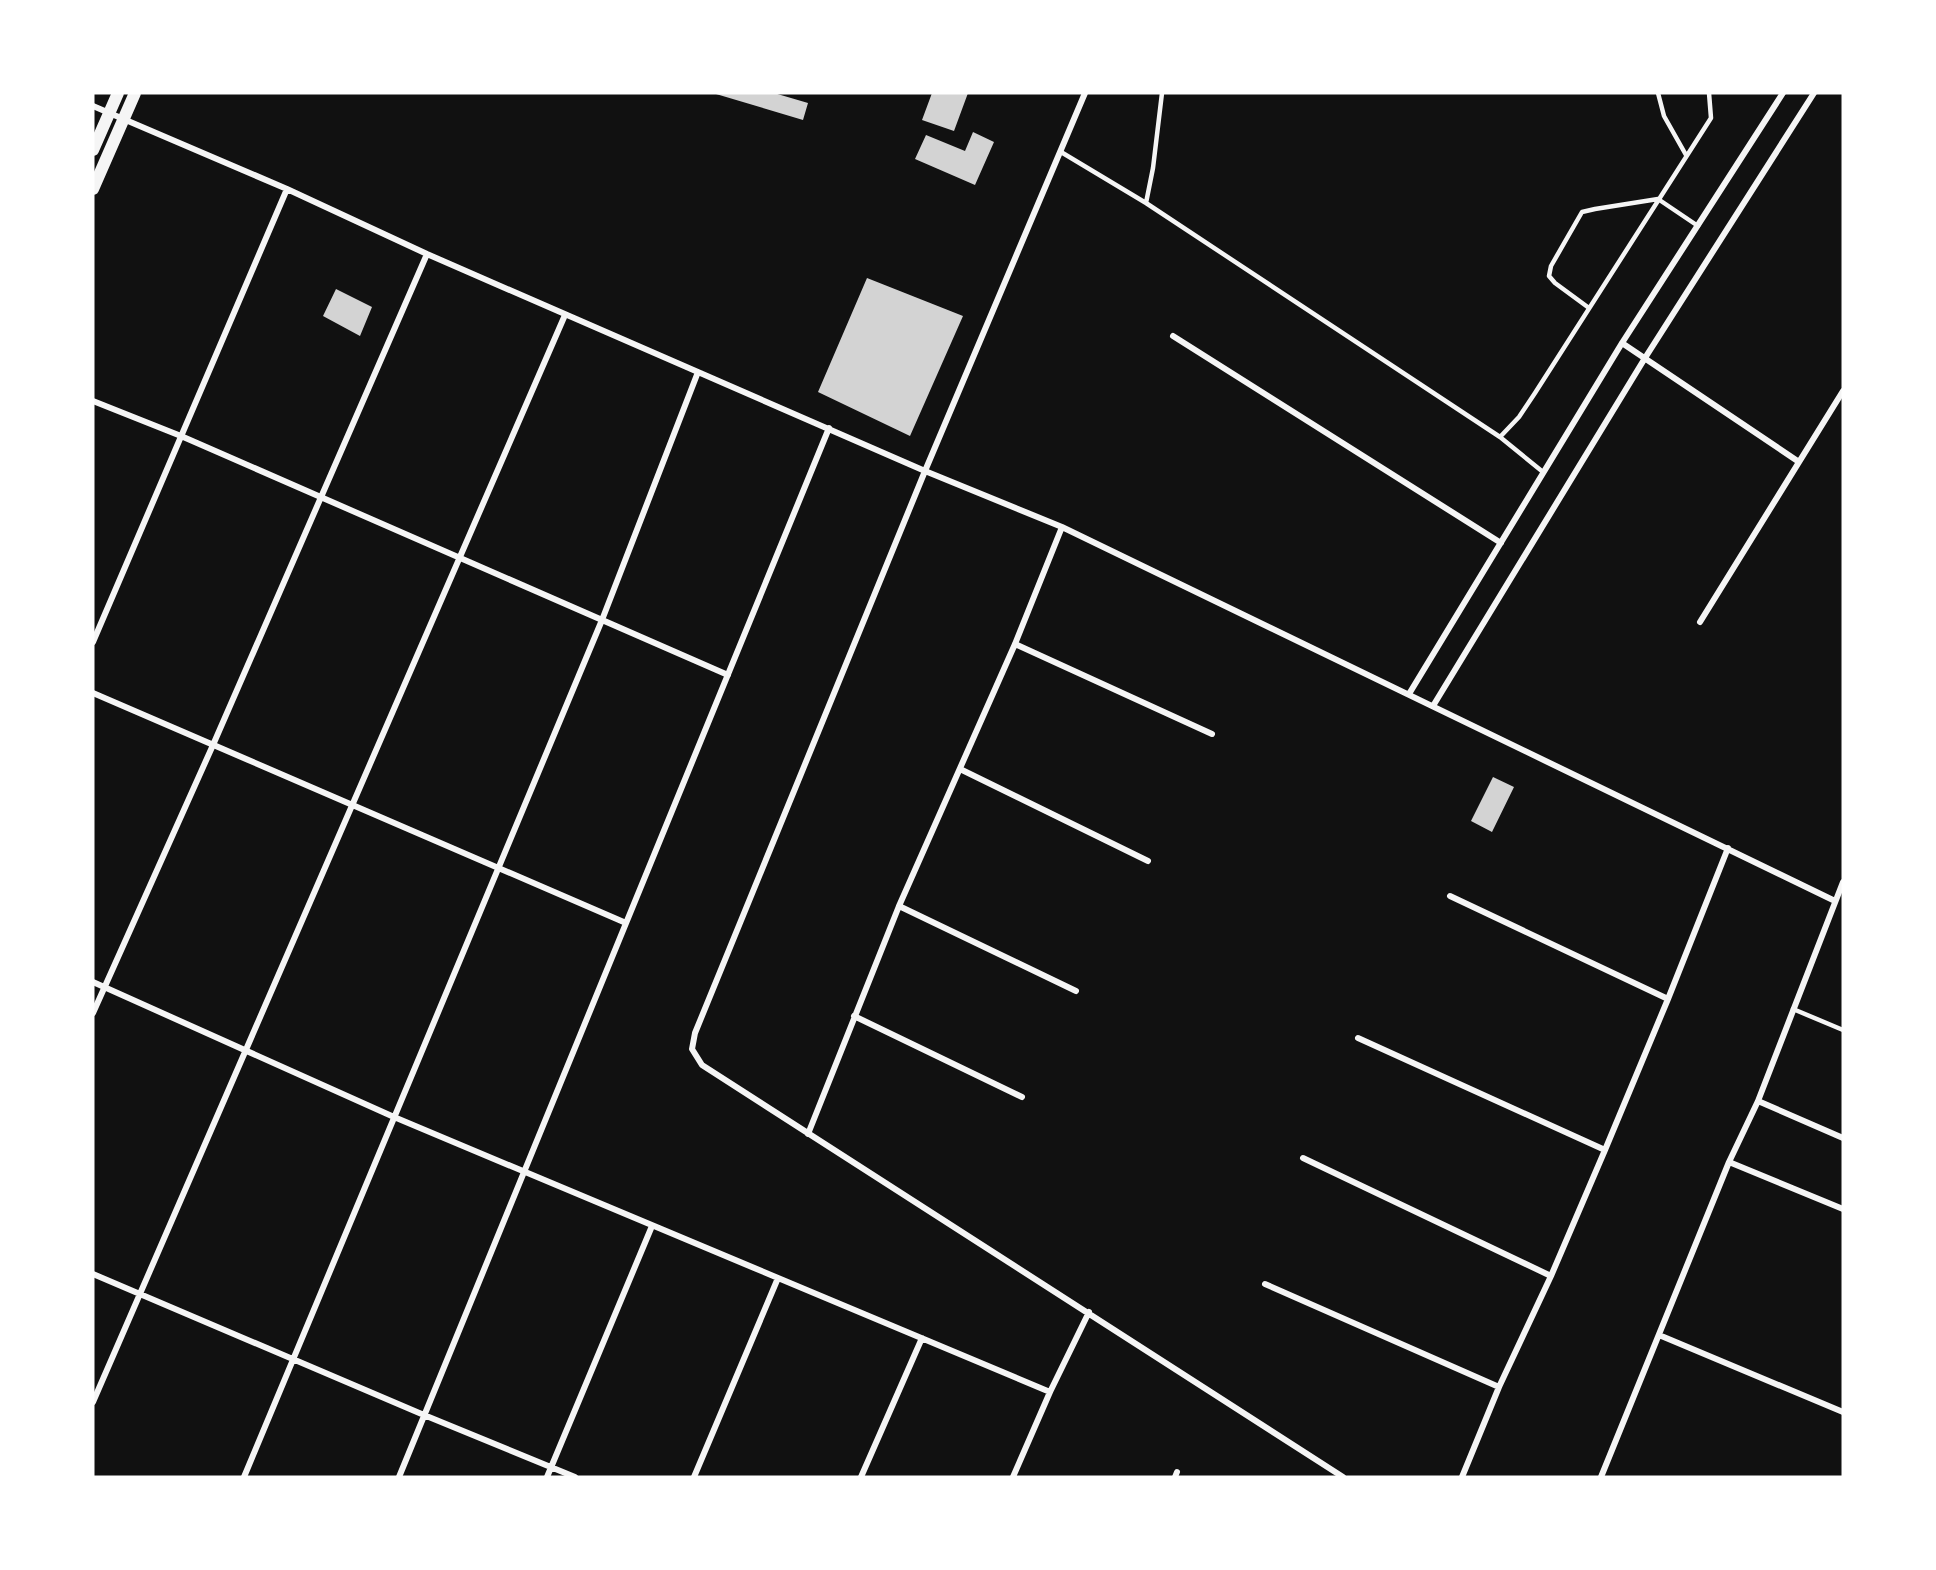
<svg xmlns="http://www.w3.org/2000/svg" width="1936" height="1570" viewBox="0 0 1936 1570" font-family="Montserrat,sans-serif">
<rect width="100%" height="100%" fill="#111"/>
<path fill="#d3d3d3" d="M774,93L808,103L803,120L716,94Z
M932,93H968L954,131L922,120Z
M973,132L994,142L975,185L915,159L926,135L965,151Z
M867,278L963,316L910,436L818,392Z
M336,289L372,307L360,336L323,316Z
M1493,777L1514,787L1492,832L1471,821Z"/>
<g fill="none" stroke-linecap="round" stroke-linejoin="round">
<path stroke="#f5f5f5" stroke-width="4.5" d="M1162,93L1153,168L1146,203L1500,437L1519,417L1535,393L1711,118L1709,93
M1658,93L1664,116L1686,155
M1061,152L1146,203
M1589,308L1555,283L1549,276L1551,266L1582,212L1595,209L1658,199L1698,226
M1500,437L1543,472
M1793,1009L1843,1030"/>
<path stroke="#f5f5f5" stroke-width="6" d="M1085,93L925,471L695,1033L692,1049L702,1065L1343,1477
M93,106L287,189L427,254L925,471L1062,527L1835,901
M1173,336L1501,543
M1622,343L1799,462
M93,401L181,436L728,675
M1700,622L1843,391
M93,642L287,189
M1015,644L1212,734
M93,693L626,923
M1409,694L1622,343L1783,93
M1433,706L1645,358L1814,93
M960,769L1148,861
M1450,896L1668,999
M899,906L1076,991
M93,982L394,1117L1050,1392
M93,1013L213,745L427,254
M854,1016L1022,1097
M1358,1038L1605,1150
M1758,1101L1843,1138
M808,1134L899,906L1015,644L1062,527
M1303,1158L1551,1276
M1729,1162L1843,1209
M93,1274L424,1415L575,1477
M1265,1284L1499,1387
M1659,1335L1843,1412
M93,1402L565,315
M244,1477L602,620L698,372
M399,1477L829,428
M547,1477L652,1226
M694,1477L778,1278
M861,1477L922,1338
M1013,1477L1050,1392L1089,1312
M1175,1477L1177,1472
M1462,1477L1499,1387L1551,1276L1605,1150L1668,999L1728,848
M1601,1477L1729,1162L1758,1101L1843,882"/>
<path stroke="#f5f5f5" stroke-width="12" d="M93,150L118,93
M93,189L135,93"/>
</g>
<rect width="1936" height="1570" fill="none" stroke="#ffffff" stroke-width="189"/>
</svg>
